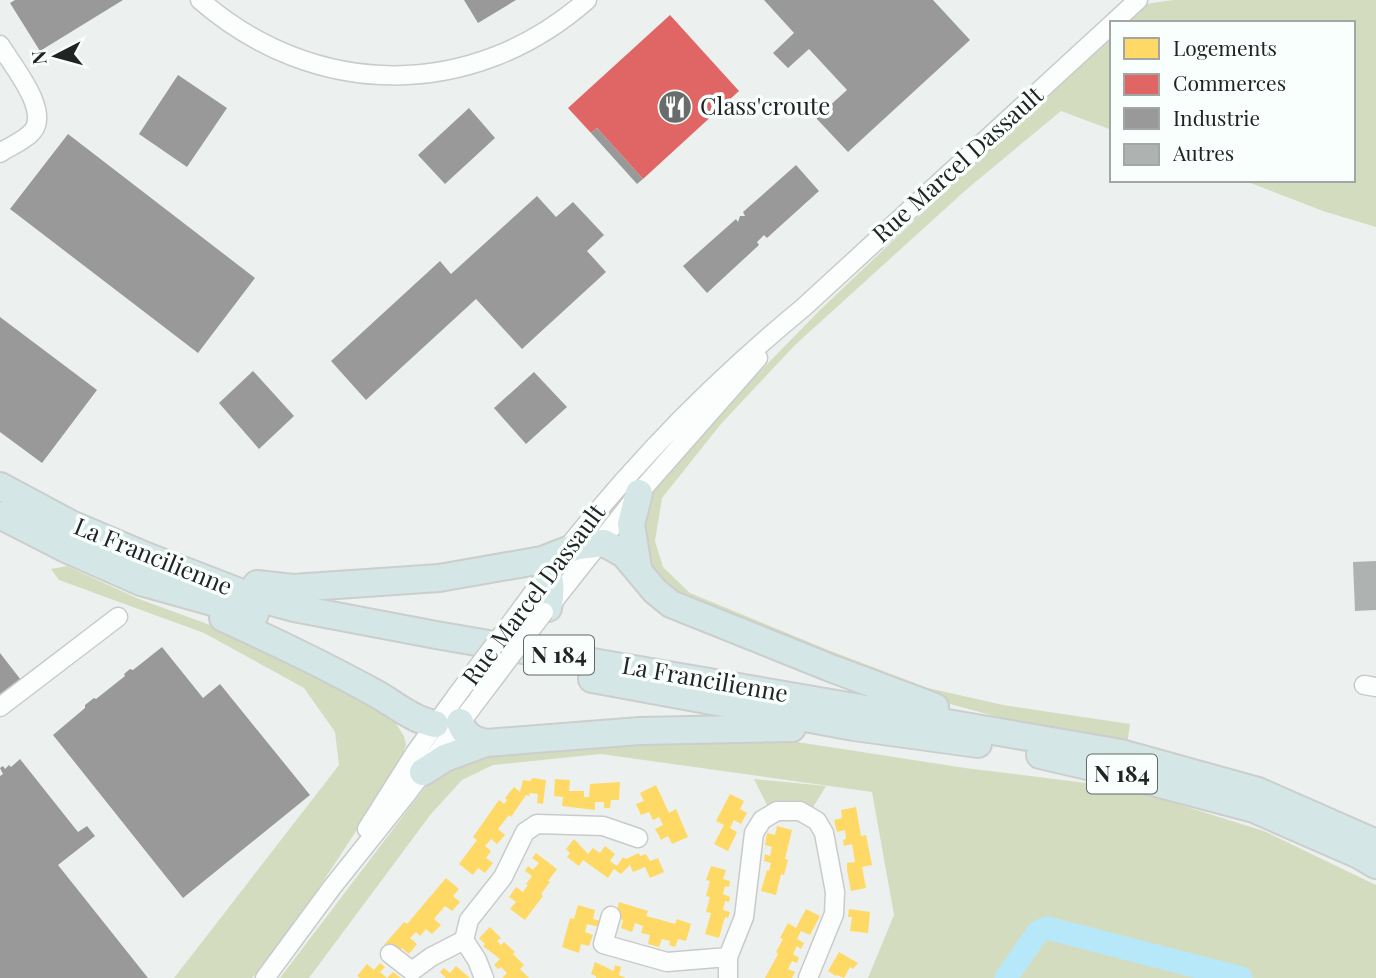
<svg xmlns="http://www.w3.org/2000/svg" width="1376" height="978" viewBox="0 0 1376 978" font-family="'Playfair Display',serif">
<rect width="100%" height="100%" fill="#ecf1ef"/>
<path fill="#d4dcbf" d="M1173,0H1376V227L1323,211L1243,180H1353V23H1122L1146,4Z
M1112,33V130L1061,111L967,189L795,345L721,424L662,498L655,541L663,567L690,593L828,650L928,688L1003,705L1130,724L1127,745L994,716L932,699L690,606L647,573L637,534L644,501L657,483L737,395L820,310Z
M67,566L139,599L273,648L318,679L367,702L395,722L404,736L406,745L399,766L291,930L252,978H174L339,765L335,732L304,688L204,633L59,580L51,569Z
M778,739L965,768L1126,788L1264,831L1376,885V978H868L894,915L872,792L601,754L493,765L462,780L431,814L309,978H280L435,774L473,753L591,743Z
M754,779L826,786L812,809C796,802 784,802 768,807Z"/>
<path fill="#ffd966" d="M532,778L546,780L543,804L537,803L538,794L530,793L529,796L526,795L511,817L509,815L498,829L505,835L497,844L491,839L485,846L491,851L486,858L493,863L485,873L478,868L473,875L459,864L477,840L473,837L499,800L504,804L507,800L505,798L514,787L520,792L523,780L531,781Z
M555,779L570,780L569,791H584V797H589L590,784L620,782L619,800H611L610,808H604V802H595V810L562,806L563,797L554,796Z
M656,785L669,813L676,809L688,837L672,844L668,836L661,840L658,834L655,829L663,825L659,817L653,820L649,812L641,815L636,804L644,801L640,793Z
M730,794L744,801L740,809L747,813L741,824L734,820L730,828L737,832L728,851L714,844L724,825L716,821Z
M856,807L861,836L866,835L872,865L862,867L866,888L851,891L847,870V863L855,862L852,844L844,846L843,840L846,839L845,830L837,832L834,820L842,818L841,810Z
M777,826L792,830L785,859L788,860L784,875L781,874L776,895L761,891L767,870L769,871L771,863L764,861L765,854L770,856L772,847L765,845L767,833L775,835Z
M574,839L588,854L593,848L600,853L605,846L615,854L610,861L617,866L623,857L626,859L639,853L640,856L646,854L650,861L658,858L664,872L650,878L645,867L633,872L630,865L621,874L614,869L608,878L583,860L579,866L567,857L570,853L566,849Z
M536,853L557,869L548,881L550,882L541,894L543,896L525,920L510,909L516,902L509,897L516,887L523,892L528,885L526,884L532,876L525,871L528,866L533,870L539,863L532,858Z
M711,866L726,870L723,879L730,881L729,887L725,886L723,894L730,897L729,902L725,901L723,910L730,912L728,918L725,917L719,938L705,934L711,913L706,912L710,897L706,896L710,881L706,880Z
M446,878L459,889L453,896L460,902L452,911L445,906L434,919L441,925L432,934L426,929L420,936L416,932L410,938L417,944L409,954L402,948L396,955L384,945L404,922L407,924Z
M619,902L648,911L646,916L661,920L675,924L677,919L691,924L686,941L678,939L675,947L669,945L670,941L662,939L659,947L648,944L650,935L641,933L643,926L635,923L632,932L621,928L623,920L615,917Z
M578,905L595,910L593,919L601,921L599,927L587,924L585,932L593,935L589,946L581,944L579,953L562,947L570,918L574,919Z
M806,909L820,916L810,935L801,931L797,939L804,943L801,949L797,946L793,954L799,958L797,963L792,961L788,969L795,972L792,978H765L778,954L776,952L783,939L780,938L788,923L796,928Z
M849,909L870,912L868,933L850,931L852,917H848Z
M490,927L501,938L497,941L501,945L504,942L515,952L513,954L524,965L520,969L529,978H502L507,973L501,967L498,969L494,965L500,959L483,946L485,944L479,938Z
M839,952L858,963L853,969L850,967L844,978L837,975L836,976L828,971Z
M595,962L614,971L615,965L621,967L619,975L626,978H596V976L591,974Z
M380,963L385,967L380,972L387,978L393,972L401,978H360L357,976L367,964L374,970Z
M456,966L470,978H446L440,972L444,968L450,973Z"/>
<path fill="#e06666" d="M670,15L739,91L643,179L597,128L591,133L568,108Z"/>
<path fill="#999" d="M15,0H123L40,51L10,3Z
M464,0H516L478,23Z
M764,0H933L970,40L848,152L816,118L847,90L809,49L788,68L773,53L794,33Z
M178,75L227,108L187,167L139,134Z
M469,108L495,138L445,184L418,155Z
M597,128L643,179L637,184L591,133Z
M68,134L255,278L198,353L10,209Z
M796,165L819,191L767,238L764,235L757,242L759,245L707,293L683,266L736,219L738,222L740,216H745L743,212Z
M537,196L556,217L573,202L604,235L587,251L606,272L522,349L476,299L366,400L331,361L440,261L451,274Z
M0,317L97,390L42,463L0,432Z
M253,371L294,416L259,449L219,403Z
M534,372L567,407L526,444L494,408Z
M162,647L203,698L220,684L310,795L183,898L53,735L85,708V705L94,698L96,699L125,676L124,674L130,669L133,670Z
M0,653L21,680L0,697Z
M20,759L78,832L87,826L95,836L58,865L148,978H0V776L3,774L0,768L3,766L5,769L9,765L11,767Z"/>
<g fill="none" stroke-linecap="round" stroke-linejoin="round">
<path stroke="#b7e8f9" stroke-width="23" d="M1006,978L1038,932L1047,928L1241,978"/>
</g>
<path fill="#aeb2b0" d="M1376,561V610L1355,611L1353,562Z"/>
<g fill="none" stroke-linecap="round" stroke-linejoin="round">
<g stroke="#c8cbca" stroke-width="21">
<path id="minor" d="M200,0C315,100 472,101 587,0
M1113,23L1138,0
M0,45C12,65 51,111 32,132C24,141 10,146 0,153
M549,607L639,493L758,358
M522,608C605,493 695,397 804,307L1112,24
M1364,685L1376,687
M0,707L118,617
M367,829L415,753L457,695
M611,916L603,944L667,962L728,957
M390,954L412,971L431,957L464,940
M265,978L333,886L405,796L479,698
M484,978L477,960L464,940L469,920L503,877L525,832L537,824L603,826L638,838
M728,978V957L744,917L754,833L762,820L777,811H800L817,821L824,833L835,892L834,914L808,978"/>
</g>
<g stroke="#cbcecd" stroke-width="30">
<path id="highway" d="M0,486L71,524L146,556L247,595L294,608L436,635L1121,753L1258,791L1376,843
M0,515L64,548L141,582L255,614
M535,561C553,567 552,592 548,608
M638,568L631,524L639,493
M257,584L293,588L439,578L542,560L578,546L604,543L624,554L655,591L671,604L833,669L935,707
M223,618C274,641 324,665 373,692C394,703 412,720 435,724
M592,679L854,727L978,744
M460,722C464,735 473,740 486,743
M1040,755L1122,774L1254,809L1359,855L1376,865
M423,772L445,758L486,743L640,731L792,728"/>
</g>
<use href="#minor" stroke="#fcfdfd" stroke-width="18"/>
<use href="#highway" stroke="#d5e6e6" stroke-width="26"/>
<g stroke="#c8cbca" stroke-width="21" stroke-linecap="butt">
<path id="minor-bridge" d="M457,695L522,608
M479,698L544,612"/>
</g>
<use href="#minor-bridge" stroke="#fcfdfd" stroke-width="18"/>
</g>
<defs>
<g id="restaurant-disc" transform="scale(1.75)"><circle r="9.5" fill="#686c6a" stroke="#f8fffc"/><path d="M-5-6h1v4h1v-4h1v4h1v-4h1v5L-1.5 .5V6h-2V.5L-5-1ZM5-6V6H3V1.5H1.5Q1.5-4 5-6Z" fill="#fff"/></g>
</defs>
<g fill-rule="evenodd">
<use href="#restaurant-disc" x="675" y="107"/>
</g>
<g text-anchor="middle" stroke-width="7" stroke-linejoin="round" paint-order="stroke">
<g fill="#f8fffc" stroke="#626664" stroke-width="2">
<rect x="524" y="635.5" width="70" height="39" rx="5"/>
<rect x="1087" y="754.5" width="70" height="39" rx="5"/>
</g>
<g font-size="23" font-weight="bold" fill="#212423">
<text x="559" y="663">N 184</text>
<text x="1122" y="782">N 184</text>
</g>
<g font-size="24" fill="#212423" stroke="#f8fffc" text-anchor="start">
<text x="700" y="115">Class'croute</text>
</g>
<g font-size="24" fill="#212423" stroke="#f8fffc">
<text transform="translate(958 165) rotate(-42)" y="8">Rue Marcel Dassault</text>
<text transform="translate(153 557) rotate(22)" y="8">La Francilienne</text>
<text transform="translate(534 595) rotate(-53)" y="8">Rue Marcel Dassault</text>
<text transform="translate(705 680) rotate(10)" y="8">La Francilienne</text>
</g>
</g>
<rect x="1110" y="21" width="245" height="161" fill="#f8fffc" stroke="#a2a7a5" stroke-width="2"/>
<rect x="1124" y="38" width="35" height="21" fill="#ffd966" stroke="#a2a7a5" stroke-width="2"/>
<text x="1173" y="56" font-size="21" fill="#212423">Logements</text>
<rect x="1124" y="74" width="35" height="21" fill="#e06666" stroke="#a2a7a5" stroke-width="2"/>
<text x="1173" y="91" font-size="21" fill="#212423">Commerces</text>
<rect x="1124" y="108" width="35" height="21" fill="#999999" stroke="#a2a7a5" stroke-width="2"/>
<text x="1173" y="126" font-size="21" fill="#212423">Industrie</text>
<rect x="1124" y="144" width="35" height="21" fill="#aeb2b0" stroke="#a2a7a5" stroke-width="2"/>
<text x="1173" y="161" font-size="21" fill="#212423">Autres</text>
<g transform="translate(56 56) rotate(264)" stroke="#f8fffc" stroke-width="5" paint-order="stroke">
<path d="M0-5L12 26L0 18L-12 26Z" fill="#212423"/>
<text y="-10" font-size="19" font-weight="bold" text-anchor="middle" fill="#212423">N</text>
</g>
</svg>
